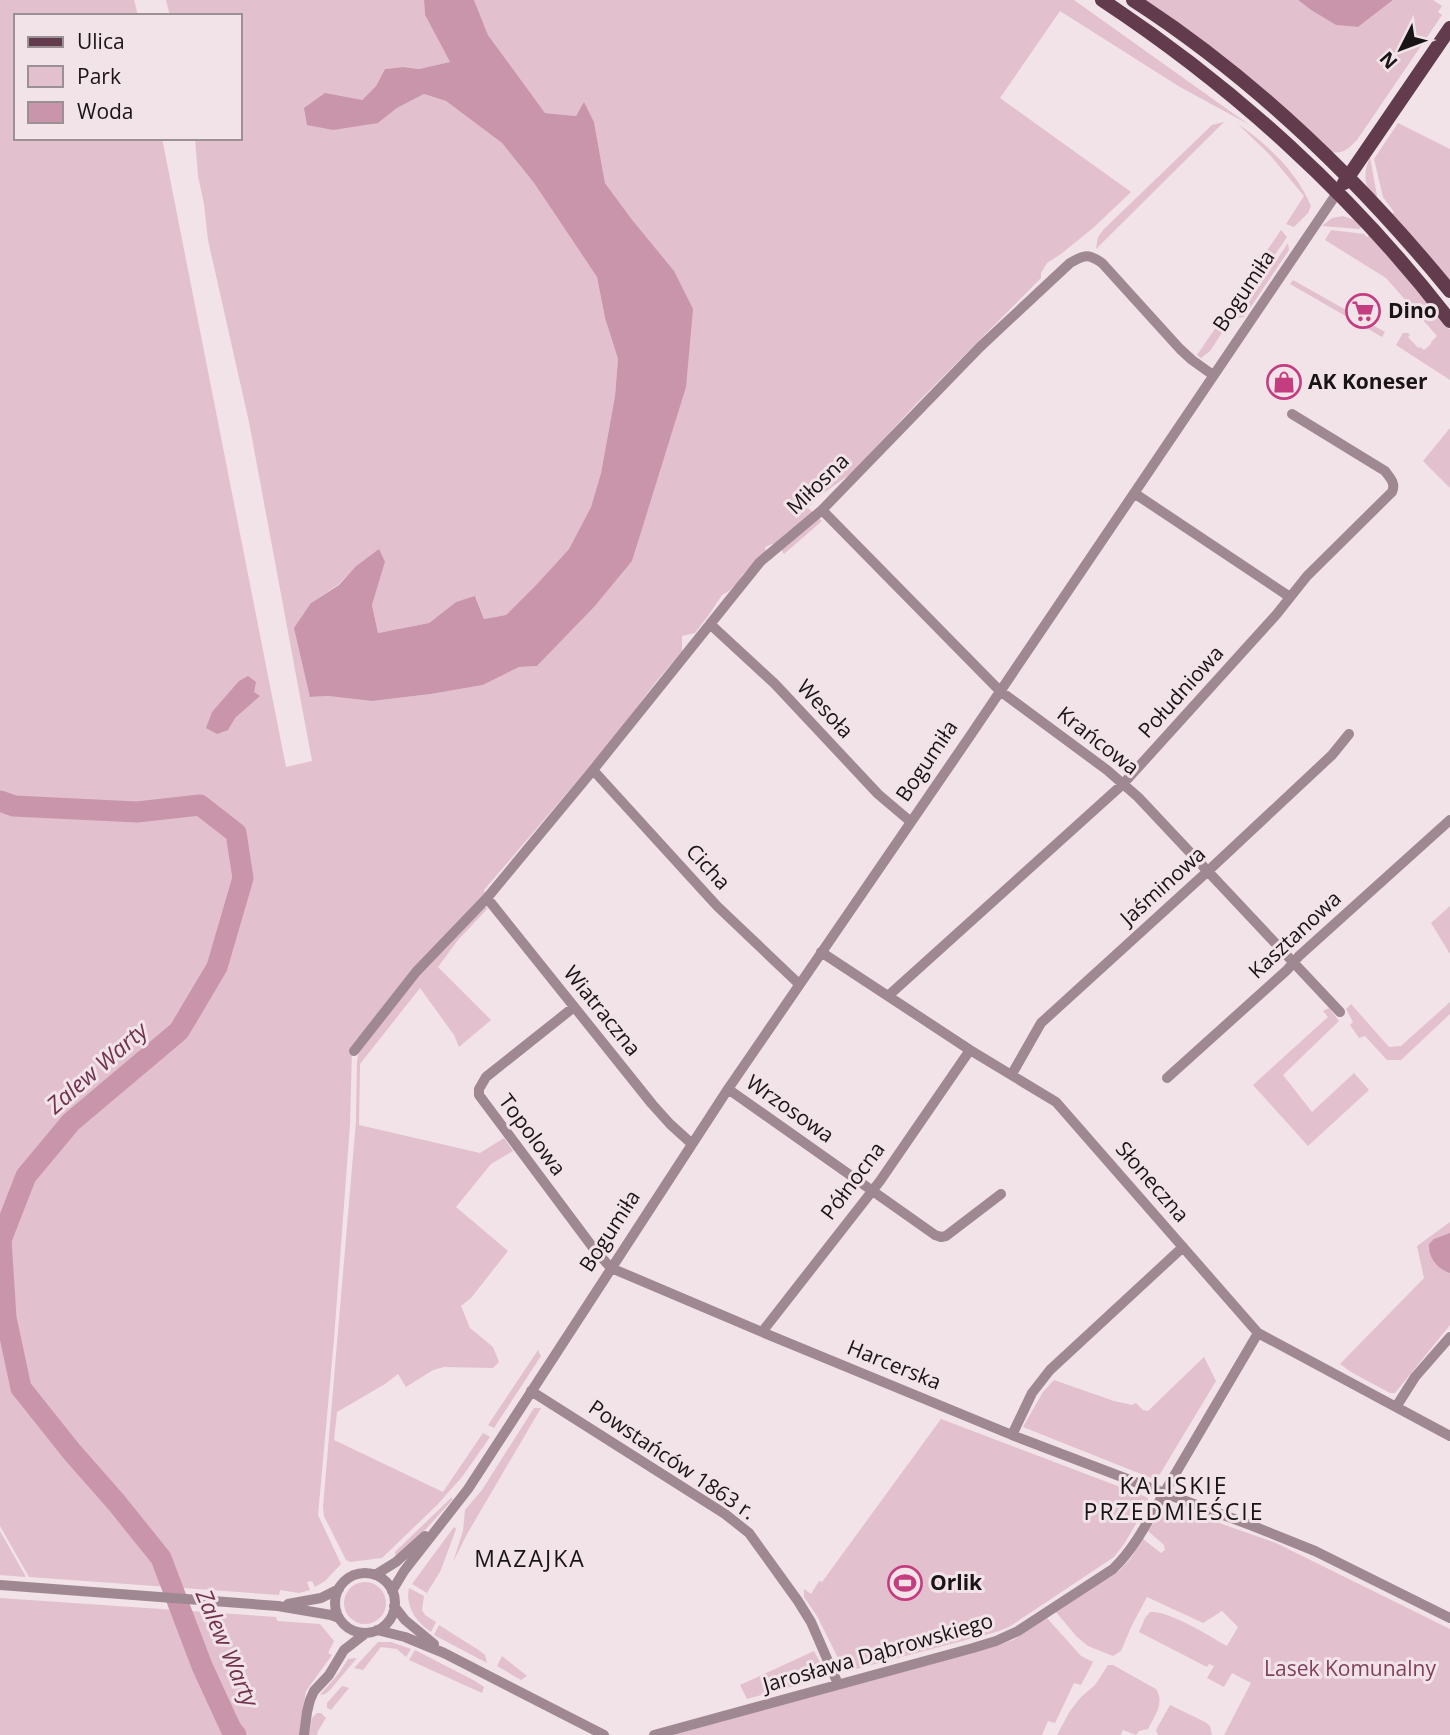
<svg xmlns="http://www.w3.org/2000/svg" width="1450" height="1735" viewBox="0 0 1450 1735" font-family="'Open Sans',sans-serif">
<rect width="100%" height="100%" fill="#f1e3e8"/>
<path fill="#e2c0cd" d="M0,0H134L138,16H16V138H162L286,767L312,761L249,422L208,240L204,204L198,176L195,138H240V16H170L166,0H424L425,15L450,62L419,69L403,67L385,69L376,86L362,100L378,123L397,108L424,94L446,101L502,143L534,183L597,277L605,318L618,359L615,396L601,473L591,507L569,549L537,584L506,615L484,619L476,597L456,602L429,623L378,633L372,605L385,562L355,567L339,584L311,603L310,697L328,696L372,701L431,694L483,685L519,667L537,666L595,606L632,561L649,504L633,221L605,183L594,122L584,103L576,116L545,113L488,35L474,0H1074L1248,124L1180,87L1060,11L1000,98L1131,192L1093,228L1061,254L1047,263L1041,273V278L915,405L853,472L818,497L808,508L822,521L784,554L778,546L772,544L765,547L766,551L742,575L738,582L729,591L722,595L708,616L695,633L682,636V651L655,683L612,740L484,890L487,898L352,1051L350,1124L334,1339L318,1515L341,1564L325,1581L315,1587L312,1581L307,1582L310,1590L299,1593L280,1590L279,1595L29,1577L0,1526Z
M1140,0H1298L1311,10L1336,25L1358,27L1393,0H1433L1442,6L1438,12L1442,15L1357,140C1349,148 1344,154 1332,152Z
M1224,122L1096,249L1098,237L1104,229L1212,125Z
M1398,123L1450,149V282L1392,215L1394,212L1383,197L1374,159Z
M1238,124C1268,145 1297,172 1311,206L1308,213L1294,227L1286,224L1304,196L1270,155Z
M1370,157L1377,196V199C1363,189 1363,172 1370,157Z
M1343,216L1358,221L1363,226L1359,229L1322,226L1332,218Z
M1281,230L1287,237L1234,315L1227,310Z
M1331,230L1364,234L1367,237L1371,234L1416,287L1450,330V380L1396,345L1403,333H1408L1410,335L1408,337L1418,348L1420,347L1424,350L1431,344V342L1437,336L1386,278L1325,240Z
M1288,243L1289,250L1244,317L1238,318Z
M1293,280L1385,332L1382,337L1290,284Z
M1223,317L1229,322L1210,351L1201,358L1197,355Z
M1450,428V488L1423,461Z
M1450,906V954L1431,923Z
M484,907L488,908L458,940L438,967L491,1020L459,1047L454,1035L420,988L360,1064L359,1125L480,1153L504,1138L513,1151L491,1164L456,1207L508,1251L471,1298L461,1306L470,1328L493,1347L499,1362L493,1368L444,1367L433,1370L406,1387L398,1374L385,1384L337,1412L334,1440L443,1492L483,1433L490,1437L462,1477L437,1505L382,1558L350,1562L346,1560L324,1516L323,1507L356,1121L357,1061L359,1051L424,966Z
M1450,1002V1014L1401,1060H1387L1365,1036L1359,1038L1350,1025L1353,1022L1346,1009L1351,1004L1389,1047L1401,1046Z
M1329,1008L1339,1021L1283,1075L1312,1112L1354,1073L1369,1090L1308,1146L1253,1085L1328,1017L1323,1011Z
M1450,1222V1325L1395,1393H1390L1351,1372L1340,1364L1424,1278L1417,1246Z
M538,1350L541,1356L494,1428L488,1425Z
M1204,1357L1216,1381L1160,1474L1156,1478H1151L1023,1427L1043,1392L1054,1380L1114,1401L1132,1405L1136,1403L1143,1410L1148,1411Z
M534,1408H541L467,1534L453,1562L463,1531L465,1510L482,1490Z
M941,1419L1144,1496L1148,1498L1149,1502L1124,1544L1114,1557L1009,1627L996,1632L845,1672L817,1616L804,1597V1589L811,1594L819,1581L822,1582Z
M451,1498L453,1499L427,1528L396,1556L395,1552Z
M1174,1507L1276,1543L1450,1629V1735H1224L1251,1683L1232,1673L1224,1687L1207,1678L1214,1666L1209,1664L1207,1667L1139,1632L1145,1618L1150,1612C1168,1610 1210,1636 1227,1646L1238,1627L1222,1611L1203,1623L1147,1597L1132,1625L1121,1651L1113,1656L1088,1646L1077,1637L1056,1612L1120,1570L1130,1559L1143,1539L1161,1553L1165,1550L1164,1545L1148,1531L1156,1520L1159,1521C1163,1514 1166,1508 1174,1507Z
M454,1527L456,1529L441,1570L427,1593L412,1584Z
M0,1531L26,1577L0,1575Z
M344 1603a21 21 0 1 1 42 0a21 21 0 1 1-42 0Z
M409,1588L424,1596L422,1610L425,1615L436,1622L431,1632C416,1622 405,1606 409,1588Z
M0,1598L276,1617L277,1621L320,1624L334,1641L328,1653L332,1655L306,1691L299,1735H0Z
M1047,1618L1081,1656L1093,1662L1081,1685L1074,1683L1055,1723L1048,1721L1042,1735H673L989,1648L1013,1640Z
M439,1625L480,1651L485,1655L487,1663L434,1635Z
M378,1642H391L411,1649L406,1657L397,1649L381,1647L363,1670L354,1668Z
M415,1650L475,1681L484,1687L482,1693L409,1660Z
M814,1651C818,1659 825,1669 823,1678L747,1699L740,1685Z
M502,1656L527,1676L521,1680L497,1666Z
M357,1658L330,1690L325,1694L320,1695L339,1673L348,1659Z
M1108,1665H1113L1156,1689C1165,1703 1155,1715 1148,1729L1139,1731L1136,1735L1123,1730L1121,1735H1057L1070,1711L1081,1697L1095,1685Z
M342,1686L349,1688L331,1710L327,1708V1703Z
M1170,1705L1205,1722L1210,1726L1212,1735H1158L1156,1730Z
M317,1713H321L326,1718L318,1731L317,1735H309L312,1718Z"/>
<path fill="#c995aa" d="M424,0H474L488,35L545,113L576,116L584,102L594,122L605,183L633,221L674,271L693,309L686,387L632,561L595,606L537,666L519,667L483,685L431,694L372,701L328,696L310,697L294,628L311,603L339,585L355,567L379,549L385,562L372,605L378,633L429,623L456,602L475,596L484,619L506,615L537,584L569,549L591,507L601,473L615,396L618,359L605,318L597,277L534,183L502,143L446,101L424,94L397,108L378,123L333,130L307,125L304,108L325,93L362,100L376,86L385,69L403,67L419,69L450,62L425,15Z
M1298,0H1393L1358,27L1336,25L1311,10Z
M248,676L256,682L254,692L260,696L235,718L228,730L217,734L206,728L212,712L239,681Z
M1450,1233V1273C1437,1269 1428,1257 1429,1244L1434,1239Z"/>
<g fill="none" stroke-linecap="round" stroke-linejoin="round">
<path stroke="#c995aa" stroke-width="21" d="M0,801L14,806L137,812L200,805L236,833L243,878L217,967L179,1031L71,1122L26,1176L1,1240L6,1318L21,1388L72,1452L116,1502L161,1558L202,1666L231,1729L236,1735"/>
<path stroke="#9f8891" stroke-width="10" d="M1134,493L1290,597
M822,510L1000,691L1107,770L1138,797L1340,1012
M710,624L775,684L878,794L911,822
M593,770L717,906L799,984
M487,898L652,1104L670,1124L692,1144
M821,952L970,1050L1056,1102L1258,1333L1450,1436
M888,996L1123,784L1276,615L1307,576L1392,492C1396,483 1390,478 1385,471L1292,414
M574,1007L486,1077L479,1089V1095L594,1249L611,1268L762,1332L1012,1435L1164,1493L1258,1333
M354,1051L416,972L487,898L593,770L760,562L822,510L980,347L1070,263C1084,255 1088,253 1102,263L1180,349L1192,360L1213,375
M1012,1074L1041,1023L1208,871L1332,755L1349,734
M1167,1078L1287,970L1299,956L1450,820
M728,1089L935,1235L941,1237L946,1236L1001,1194
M762,1332L880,1181L970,1050
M531,1391L725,1514L749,1533L798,1601L811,1622L838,1684
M1396,1407L1415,1377L1450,1337
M1012,1435L1032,1393L1050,1370L1183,1247
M335 1603a30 30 0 1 1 60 0a30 30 0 1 1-60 0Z
M375,1575L396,1562L425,1536
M0,1585L278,1606L331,1615L339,1618
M392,1591L404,1571L468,1489L728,1089L970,736L1337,193
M288,1604L321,1598L339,1589
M394,1606L405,1620L434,1644
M377,1630L405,1637L444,1653L604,1735
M304,1735L307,1712L310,1700L314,1691L329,1675L344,1650L366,1633
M654,1735L973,1648L996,1641L1018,1631L1113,1569C1135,1548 1149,1519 1164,1493L1253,1526L1315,1551L1450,1618"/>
<path stroke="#623c4c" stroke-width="14" d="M1102,0C1234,87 1354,196 1450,321
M1133,0C1254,78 1359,180 1450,291
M1344,183L1450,28"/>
</g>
<defs>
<g id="supermarket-ring" transform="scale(1.75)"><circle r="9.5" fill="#f1e3e8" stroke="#c33d80" stroke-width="1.5"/><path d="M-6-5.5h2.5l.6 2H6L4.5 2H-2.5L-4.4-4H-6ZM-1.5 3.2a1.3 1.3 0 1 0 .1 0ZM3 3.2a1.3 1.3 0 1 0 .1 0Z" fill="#c33d80"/></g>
<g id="shop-ring" transform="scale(1.75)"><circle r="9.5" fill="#f1e3e8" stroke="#c33d80" stroke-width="1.5"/><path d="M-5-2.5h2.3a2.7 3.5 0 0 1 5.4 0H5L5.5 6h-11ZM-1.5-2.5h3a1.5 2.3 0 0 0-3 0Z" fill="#c33d80"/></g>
<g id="stadium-ring" transform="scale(1.75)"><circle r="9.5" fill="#f1e3e8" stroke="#c33d80" stroke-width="1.5"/><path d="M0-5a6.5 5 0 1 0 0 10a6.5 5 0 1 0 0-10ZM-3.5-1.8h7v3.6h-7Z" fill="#c33d80"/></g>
</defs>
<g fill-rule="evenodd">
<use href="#supermarket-ring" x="1363" y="311"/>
<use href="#shop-ring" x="1284" y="382"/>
<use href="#stadium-ring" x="905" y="1583"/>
</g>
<g text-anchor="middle" stroke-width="6" stroke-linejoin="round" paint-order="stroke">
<g font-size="21" fill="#191416" stroke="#f1e3e8">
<text transform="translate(1244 291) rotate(-56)" y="7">Bogumiła</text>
<text transform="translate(818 484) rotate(-44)" y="7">Miłosna</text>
<text transform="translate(1181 692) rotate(-48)" y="7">Południowa</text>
<text transform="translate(825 709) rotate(47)" y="7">Wesoła</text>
<text transform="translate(1098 741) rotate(38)" y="7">Krańcowa</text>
<text transform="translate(927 761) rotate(-56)" y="7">Bogumiła</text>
<text transform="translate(708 867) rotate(47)" y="7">Cicha</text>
<text transform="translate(1163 886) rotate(-42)" y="7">Jaśminowa</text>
<text transform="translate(1295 935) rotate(-43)" y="7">Kasztanowa</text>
<text transform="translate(602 1011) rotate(51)" y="7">Wiatraczna</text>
<text transform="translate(790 1109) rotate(35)" y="7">Wrzosowa</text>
<text transform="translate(532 1135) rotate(53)" y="7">Topolowa</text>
<text transform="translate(853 1181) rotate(-53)" y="7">Północna</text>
<text transform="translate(1152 1182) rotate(49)" y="7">Słoneczna</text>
<text transform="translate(610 1231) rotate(-57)" y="7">Bogumiła</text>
<text transform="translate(894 1365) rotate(22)" y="7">Harcerska</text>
<text transform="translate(672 1460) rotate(34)" y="7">Powstańców 1863 r.</text>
<text transform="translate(878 1653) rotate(-16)" y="7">Jarosława Dąbrowskiego</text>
</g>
<g font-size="21" font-weight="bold" fill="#191416" stroke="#f1e3e8" text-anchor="start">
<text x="1388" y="318">Dino</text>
<text x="1308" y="389">AK Koneser</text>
<text x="930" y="1590">Orlik</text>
</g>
<g font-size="21" fill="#803f5c" stroke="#f1e3e8">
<text x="1350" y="1676">Lasek Komunalny</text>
</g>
<g font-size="23" font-style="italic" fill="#72324f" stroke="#f1e3e8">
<text transform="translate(97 1068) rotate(-41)" y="8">Zalew Warty</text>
<text transform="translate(227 1648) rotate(67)" y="8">Zalew Warty</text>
</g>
<g font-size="23" letter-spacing="2" fill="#191416" stroke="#f1e3e8">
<text x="1174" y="1494">KALISKIE<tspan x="1174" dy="26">PRZEDMIEŚCIE</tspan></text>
<text x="530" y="1567">MAZAJKA</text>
</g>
</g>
<rect x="14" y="14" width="228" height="126" fill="#f1e3e8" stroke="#9b9094" stroke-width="2"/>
<rect x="28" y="37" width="35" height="10" fill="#623c4c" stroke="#9b9094" stroke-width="2"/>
<text x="77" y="49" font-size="21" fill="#191416">Ulica</text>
<rect x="28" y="66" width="35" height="21" fill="#e2c0cd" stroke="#9b9094" stroke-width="2"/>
<text x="77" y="84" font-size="21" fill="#191416">Park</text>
<rect x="28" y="102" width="35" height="21" fill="#c995aa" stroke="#9b9094" stroke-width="2"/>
<text x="77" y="119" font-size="21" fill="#191416">Woda</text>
<g transform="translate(1401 49) rotate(228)" stroke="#f1e3e8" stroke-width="5" paint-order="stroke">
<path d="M0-5L12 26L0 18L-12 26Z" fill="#191416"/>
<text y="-10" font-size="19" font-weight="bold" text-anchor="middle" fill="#191416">N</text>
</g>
</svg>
